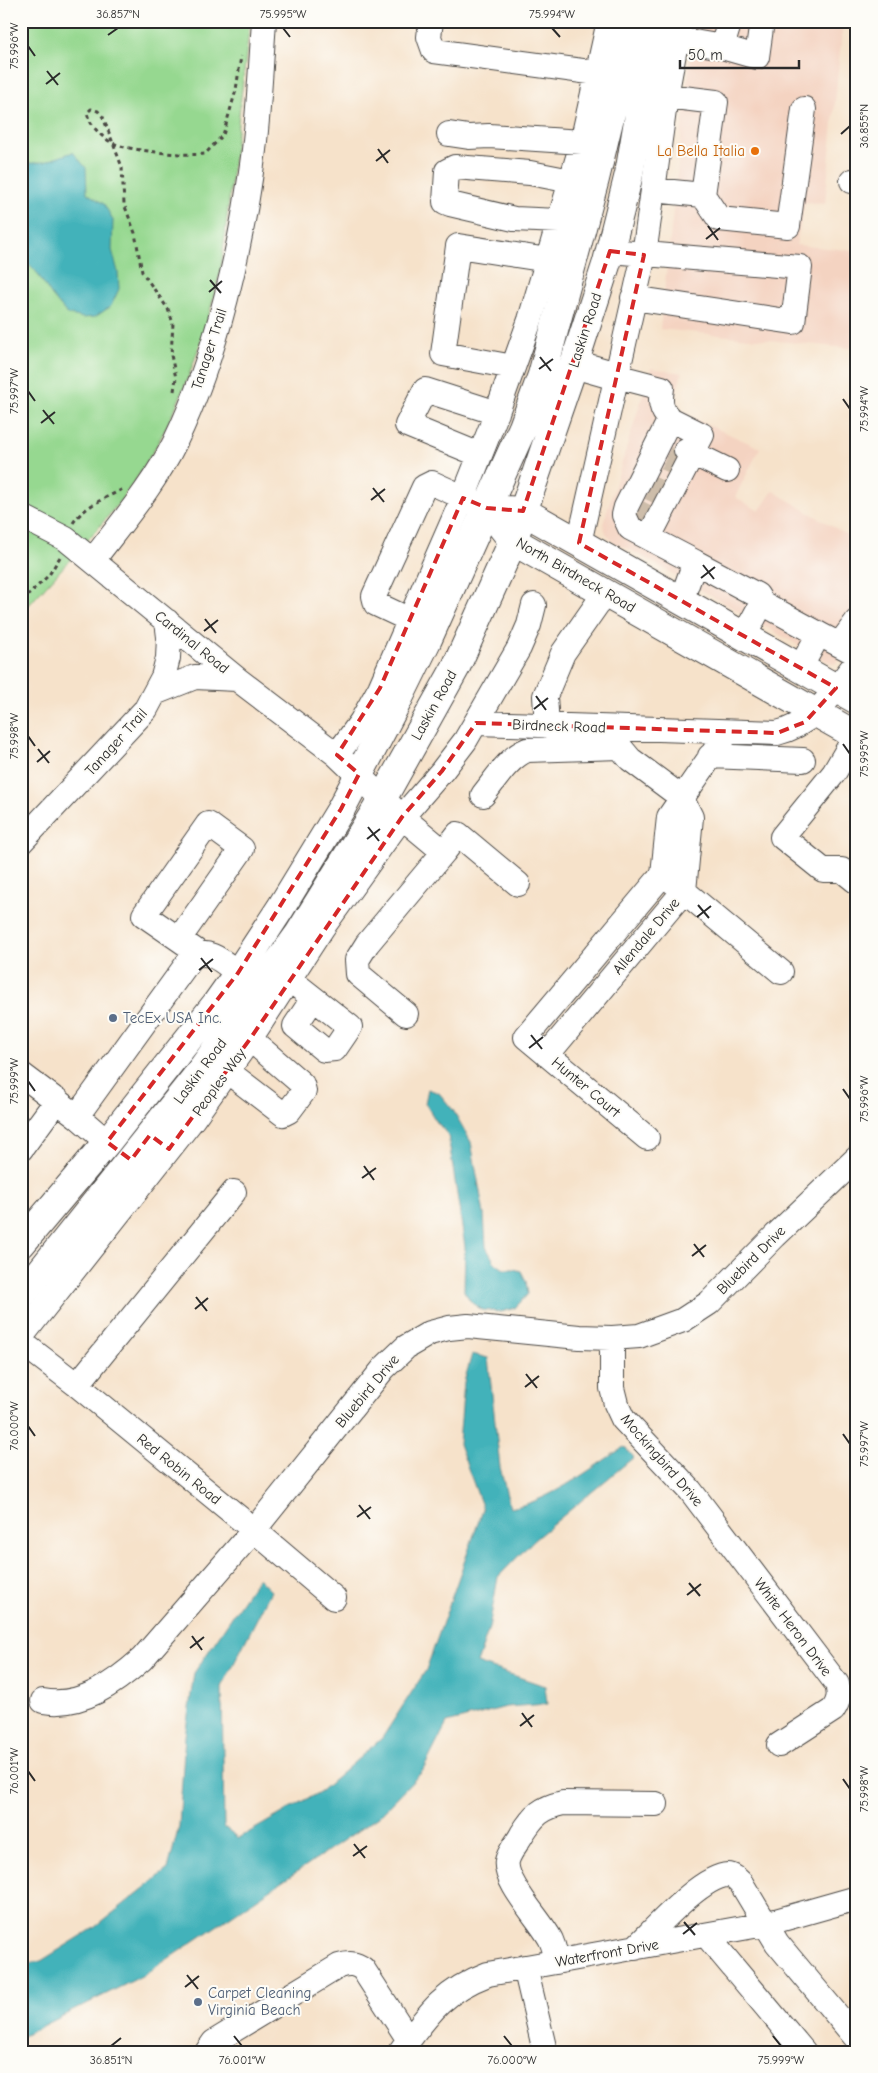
<svg xmlns="http://www.w3.org/2000/svg" width="878" height="2073" viewBox="0 0 878 2073" font-family="'Comic Neue',sans-serif">
<rect width="100%" height="100%" fill="#fdfcf7"/>
<filter id="ink" filterUnits="userSpaceOnUse"><feTurbulence type="fractalNoise" baseFrequency=".02" numOctaves="2"/><feDisplacementMap in="SourceGraphic" scale="10" xChannelSelector="R" yChannelSelector="G"/><feConvolveMatrix kernelMatrix="1 2 1 2 8 2 1 2 1" color-interpolation-filters="sRGB"/></filter>
<filter id="wash" filterUnits="userSpaceOnUse"><feTurbulence type="fractalNoise" baseFrequency=".0096" numOctaves="4" result="noise"/><feDisplacementMap in="SourceGraphic" scale="20" xChannelSelector="R" yChannelSelector="G"/><feGaussianBlur stdDeviation="1.12" result="paint"/><feColorMatrix in="noise" values="0 0 0 0 0 0 0 0 0 0 0 0 0 0 0 0 0 1.4 0 .05"/><feComposite in="paint" operator="in"/></filter>
<g filter="url(#wash)">
<rect width="100%" height="100%" fill="#f6e2ca"/>
<path fill="#f4d3c1" d="M694,21H843L825,204L805,202L796,245L857,251V349L660,329Z
M651,368L682,373L674,401L679,412L760,448L735,497L759,511L773,491L857,541V637L835,664L826,661L629,549L613,543L606,533L603,524Z"/>
<path fill="#96d890" stroke="#60825e" d="M21,21H250L221,268C202,350 173,432 121,500C90,540 54,576 21,614Z"/>
<path fill="#42b2ba" stroke="#366e72" d="M73,152L86,168L87,193L104,204L113,220L112,250L118,272L119,289L111,306L95,317L83,318L67,314L52,296L35,270L21,256V164L44,162Z
M428,1089L439,1093L453,1110L471,1142L484,1214L486,1247L495,1263L504,1269H514L521,1271L526,1281L528,1294L515,1308L501,1312L482,1310L472,1303L464,1291L465,1247L448,1135L436,1121L425,1103Z
M472,1354L488,1358L500,1467L510,1508C551,1501 589,1469 624,1447L634,1457L534,1540L498,1577L489,1628L477,1663L545,1686L547,1704L506,1707L447,1723L422,1772L378,1817L144,1975L21,2037V1965L41,1961L94,1928L168,1869L179,1826L185,1736L194,1673L258,1578L271,1591L222,1687L224,1827L239,1838L321,1791L382,1738L426,1670L483,1509L459,1444L464,1382Z"/>
</g>
<g filter="url(#ink)">
<g fill="none" stroke-linecap="round" stroke-linejoin="round">
<path stroke="#cdbdaa" stroke-width="24" stroke-dasharray="24 12" stroke-linecap="butt" d="M666,458L679,464
M650,488L663,494
M638,512L651,519"/>
<g stroke="#494643" stroke-width="26">
<path id="minor" d="M431,21L429,37L434,51L597,73
M677,39L722,47L757,57L762,21
M722,47L730,21
M449,134L469,137L489,136L582,142
M852,181L857,182
M653,190L703,195L716,102L666,96
M703,195L719,219L788,226L804,109
M559,221L514,219L450,204L445,202L447,171L455,167L530,173L571,181
M610,251L800,267L793,322L633,298
M513,367L443,354L458,246L548,260
M616,376L662,388C660,401 660,410 670,419L626,507L624,515L630,528L695,562L681,601
M686,450L727,470
M480,455L407,425L425,390L497,413
M21,516L66,539L237,679L337,755L402,817L444,852L367,944L357,960L358,974L406,1014
M649,537L702,435L670,419
M579,543L644,255L666,96L680,21
M93,560C122,522 154,485 175,442C217,355 242,245 254,150C259,107 261,64 264,21
M695,562L757,595L762,603
M410,620L376,604L374,596L424,487L432,483L476,503
M819,634L857,654
M744,636L762,603L819,634L800,668
M840,644L857,621
M157,692L195,677L237,679
M476,723L777,733C817,723 832,692 857,662
M547,726L545,696L563,653L605,593
M856,735L834,773L782,837L823,870H842L857,882
M337,755L361,722L380,688L463,498L496,415L530,320L581,147L609,21
M710,756L803,760
M483,795C496,779 508,758 527,750L620,747
M21,842L146,709L163,677L168,658L169,637L167,621
M444,852L458,834L518,884
M673,882L781,972
M179,939L242,849L208,824L144,915L199,953
M289,979L350,1027L335,1049L324,1050L295,1026L313,999
M547,1055L684,891L691,817L681,797L630,759L620,747L613,728
M227,1071L283,1114L289,1111L304,1091L302,1084L250,1039
M21,1074L77,1116L107,1142
M77,1116L192,957C209,947 224,963 238,973
M647,1138L526,1037L663,874L669,817L727,733
M21,1149L57,1100
M21,1337L193,1119L250,1039L323,927L402,817L442,771L465,741L519,648L529,625L534,605
M612,1338V1388L616,1404L623,1419L690,1490L837,1684C840,1695 839,1701 833,1710L779,1745
M21,1342L77,1385L254,1530L334,1598
M77,1385L234,1192
M43,1701C81,1708 115,1683 142,1659L254,1530L384,1368L406,1347L430,1333L449,1328L468,1326L579,1337L612,1338L639,1336L683,1320L709,1303L775,1236L857,1158
M707,1936L804,2052
M635,1948C655,1929 701,1876 728,1875C733,1875 737,1879 741,1883L777,1943L857,2039
M556,1962C556,1954 554,1947 551,1940C541,1920 503,1882 507,1861C509,1852 518,1842 522,1834C534,1815 541,1808 563,1803L656,1804
M525,1967L544,2047
M207,2052L214,2042L339,1966C349,1963 355,1963 363,1969L409,2040
M400,2052C428,2014 443,1991 488,1974L765,1924L857,1898"/>
</g>
<g stroke="#494643" stroke-width="30">
<path id="major" d="M574,364L616,376
M505,510L523,511L857,700
M502,527L513,541L857,736
M21,1244L107,1142L216,1004L238,973L280,909L341,809L397,702L427,641L523,427L542,375L595,179L633,21
M21,1296L196,1077L299,934L375,812L456,667L513,541L574,364L607,262L629,174L655,21"/>
</g>
<path stroke="#494643" stroke-width="3" stroke-dasharray="4 4" stroke-linecap="butt" d="M174,391L176,378L171,355L173,323L168,309L142,272L135,233L124,204L122,167L103,117L98,111L91,109L87,113C90,126 103,139 115,144C132,151 186,156 205,154L223,135L236,90L241,56
M73,523C84,506 106,498 123,489
M21,602L49,575L60,557"/>
<use href="#minor" stroke="#fff" stroke-width="24"/>
<use href="#major" stroke="#fff" stroke-width="28"/>
</g>
</g>
<path fill="none" stroke="#d62828" stroke-width="4" stroke-dasharray="10 6" stroke-linejoin="round" d="M610,251L644,255L579,543L836,688L805,722L777,733L476,723L442,771L402,817L250,1039L169,1149L150,1135L131,1160L107,1142L238,973L341,809L359,774L337,755L380,688L463,498L487,508L523,511Z"/>
<path fill="none" stroke="#2b2b2b" stroke-width="2" d="M283,28L290,37M552,28L560,37M108,35L118,28M28,46L35,56M47,71L58,85M46,84L60,73M841,134L850,126M378,149L388,163M376,161L390,150M708,226L718,240M706,239L720,228M210,280L221,293M209,292L222,281M540,357L551,371M539,369L553,359M28,391L35,401M843,399L850,409M43,410L54,424M41,423L55,412M373,488L384,502M371,500L385,489M703,565L714,579M701,578L715,567M205,619L216,633M204,631L218,620M536,696L546,710M534,709L548,698M28,736L35,746M843,744L850,754M38,749L49,763M37,762L50,751M368,827L379,841M367,839L380,829M698,905L709,918M697,917L711,906M201,958L212,972M199,970L213,959M531,1035L542,1049M529,1048L543,1037M28,1081L35,1091M843,1089L850,1099M364,1166L374,1180M362,1178L376,1168M694,1244L704,1257M692,1256L706,1245M196,1297L207,1311M195,1309L208,1298M526,1374L537,1388M525,1387L539,1376M28,1426L35,1436M843,1434L850,1444M359,1505L370,1519M357,1517L371,1507M689,1583L700,1596M687,1595L701,1584M192,1636L202,1650M190,1648L204,1637M522,1713L532,1727M520,1726L534,1715M28,1771L35,1781M843,1779L850,1789M354,1844L365,1858M353,1856L367,1846M684,1922L695,1935M683,1934L697,1923M187,1975L198,1989M185,1987L199,1976M234,2036L242,2046M504,2036L512,2046M773,2036L781,2046M111,2046L121,2038"/>
<circle fill="#e8710a" stroke="#fdfcf7" stroke-width="2" cx="755" cy="151" r="5"/>
<g fill="#5c6f8a" stroke="#fdfcf7" stroke-width="2">
<circle cx="113" cy="1018" r="5"/>
<circle cx="198" cy="2002" r="5"/>
</g>
<g text-anchor="middle" stroke-width="4" stroke-linejoin="round" paint-order="stroke">
<g font-size="15" fill="#c56008" stroke="#fdfcf7" text-anchor="end">
<text x="745" y="156">La Bella Italia</text>
</g>
<g font-size="15" fill="#2b2b2b" stroke="#fdfcf7">
<text transform="translate(585 330) rotate(-72)" y="5">Laskin Road</text>
<text transform="translate(209 349) rotate(-72)" y="5">Tanager Trail</text>
<text transform="translate(576 575) rotate(30)" y="5">North Birdneck Road</text>
<text transform="translate(192 642) rotate(39)" y="5">Cardinal Road</text>
<text transform="translate(434 705) rotate(-61)" y="5">Laskin Road</text>
<text transform="translate(559 726) rotate(2)" y="5">Birdneck Road</text>
<text transform="translate(116 742) rotate(-48)" y="5">Tanager Trail</text>
<text transform="translate(646 936) rotate(-50)" y="5">Allendale Drive</text>
<text transform="translate(200 1071) rotate(-53)" y="5">Laskin Road</text>
<text transform="translate(219 1082) rotate(-54)" y="5">Peoples Way</text>
<text transform="translate(586 1087) rotate(40)" y="5">Hunter Court</text>
<text transform="translate(751 1260) rotate(-45)" y="5">Bluebird Drive</text>
<text transform="translate(367 1391) rotate(-50)" y="5">Bluebird Drive</text>
<text transform="translate(662 1460) rotate(49)" y="5">Mockingbird Drive</text>
<text transform="translate(179 1469) rotate(39)" y="5">Red Robin Road</text>
<text transform="translate(793 1627) rotate(53)" y="5">White Heron Drive</text>
<text transform="translate(607 1953) rotate(-10)" y="5">Waterfront Drive</text>
</g>
<g font-size="15" fill="#4e5e75" stroke="#fdfcf7" text-anchor="start">
<text x="123" y="1023">TecEx USA Inc.</text>
<text x="208" y="1998">Carpet Cleaning<tspan x="208" dy="17">Virginia Beach</tspan></text>
</g>
</g>
<rect width="878" height="2073" fill="none" stroke="#fdfcf7" stroke-width="55"/>
<path d="M680 60v8h119v-8" fill="none" stroke="#2b2b2b" stroke-width="2.5"/>
<text x="688" y="60" font-size="15" fill="#2b2b2b" stroke="#fdfcf7" stroke-width="4" paint-order="stroke">50 m</text>
<rect x="28" y="28" width="822" height="2018" fill="none" stroke="#2b2b2b" stroke-width="2"/>
<g font-size="12" text-anchor="middle" fill="#2b2b2b">
<text x="118" y="18">36.857°N</text>
<text x="283" y="18">75.995°W</text>
<text x="552" y="18">75.994°W</text>
<text transform="translate(14 46) rotate(-90)" y="4">75.996°W</text>
<text transform="translate(864 126) rotate(-90)" y="4">36.855°N</text>
<text transform="translate(14 391) rotate(-90)" y="4">75.997°W</text>
<text transform="translate(864 409) rotate(-90)" y="4">75.994°W</text>
<text transform="translate(14 736) rotate(-90)" y="4">75.998°W</text>
<text transform="translate(864 754) rotate(-90)" y="4">75.995°W</text>
<text transform="translate(14 1081) rotate(-90)" y="4">75.999°W</text>
<text transform="translate(864 1099) rotate(-90)" y="4">75.996°W</text>
<text transform="translate(14 1426) rotate(-90)" y="4">76.000°W</text>
<text transform="translate(864 1444) rotate(-90)" y="4">75.997°W</text>
<text transform="translate(14 1771) rotate(-90)" y="4">76.001°W</text>
<text transform="translate(864 1789) rotate(-90)" y="4">75.998°W</text>
<text x="111" y="2064">36.851°N</text>
<text x="242" y="2064">76.001°W</text>
<text x="512" y="2064">76.000°W</text>
<text x="781" y="2064">75.999°W</text>
</g>
</svg>
